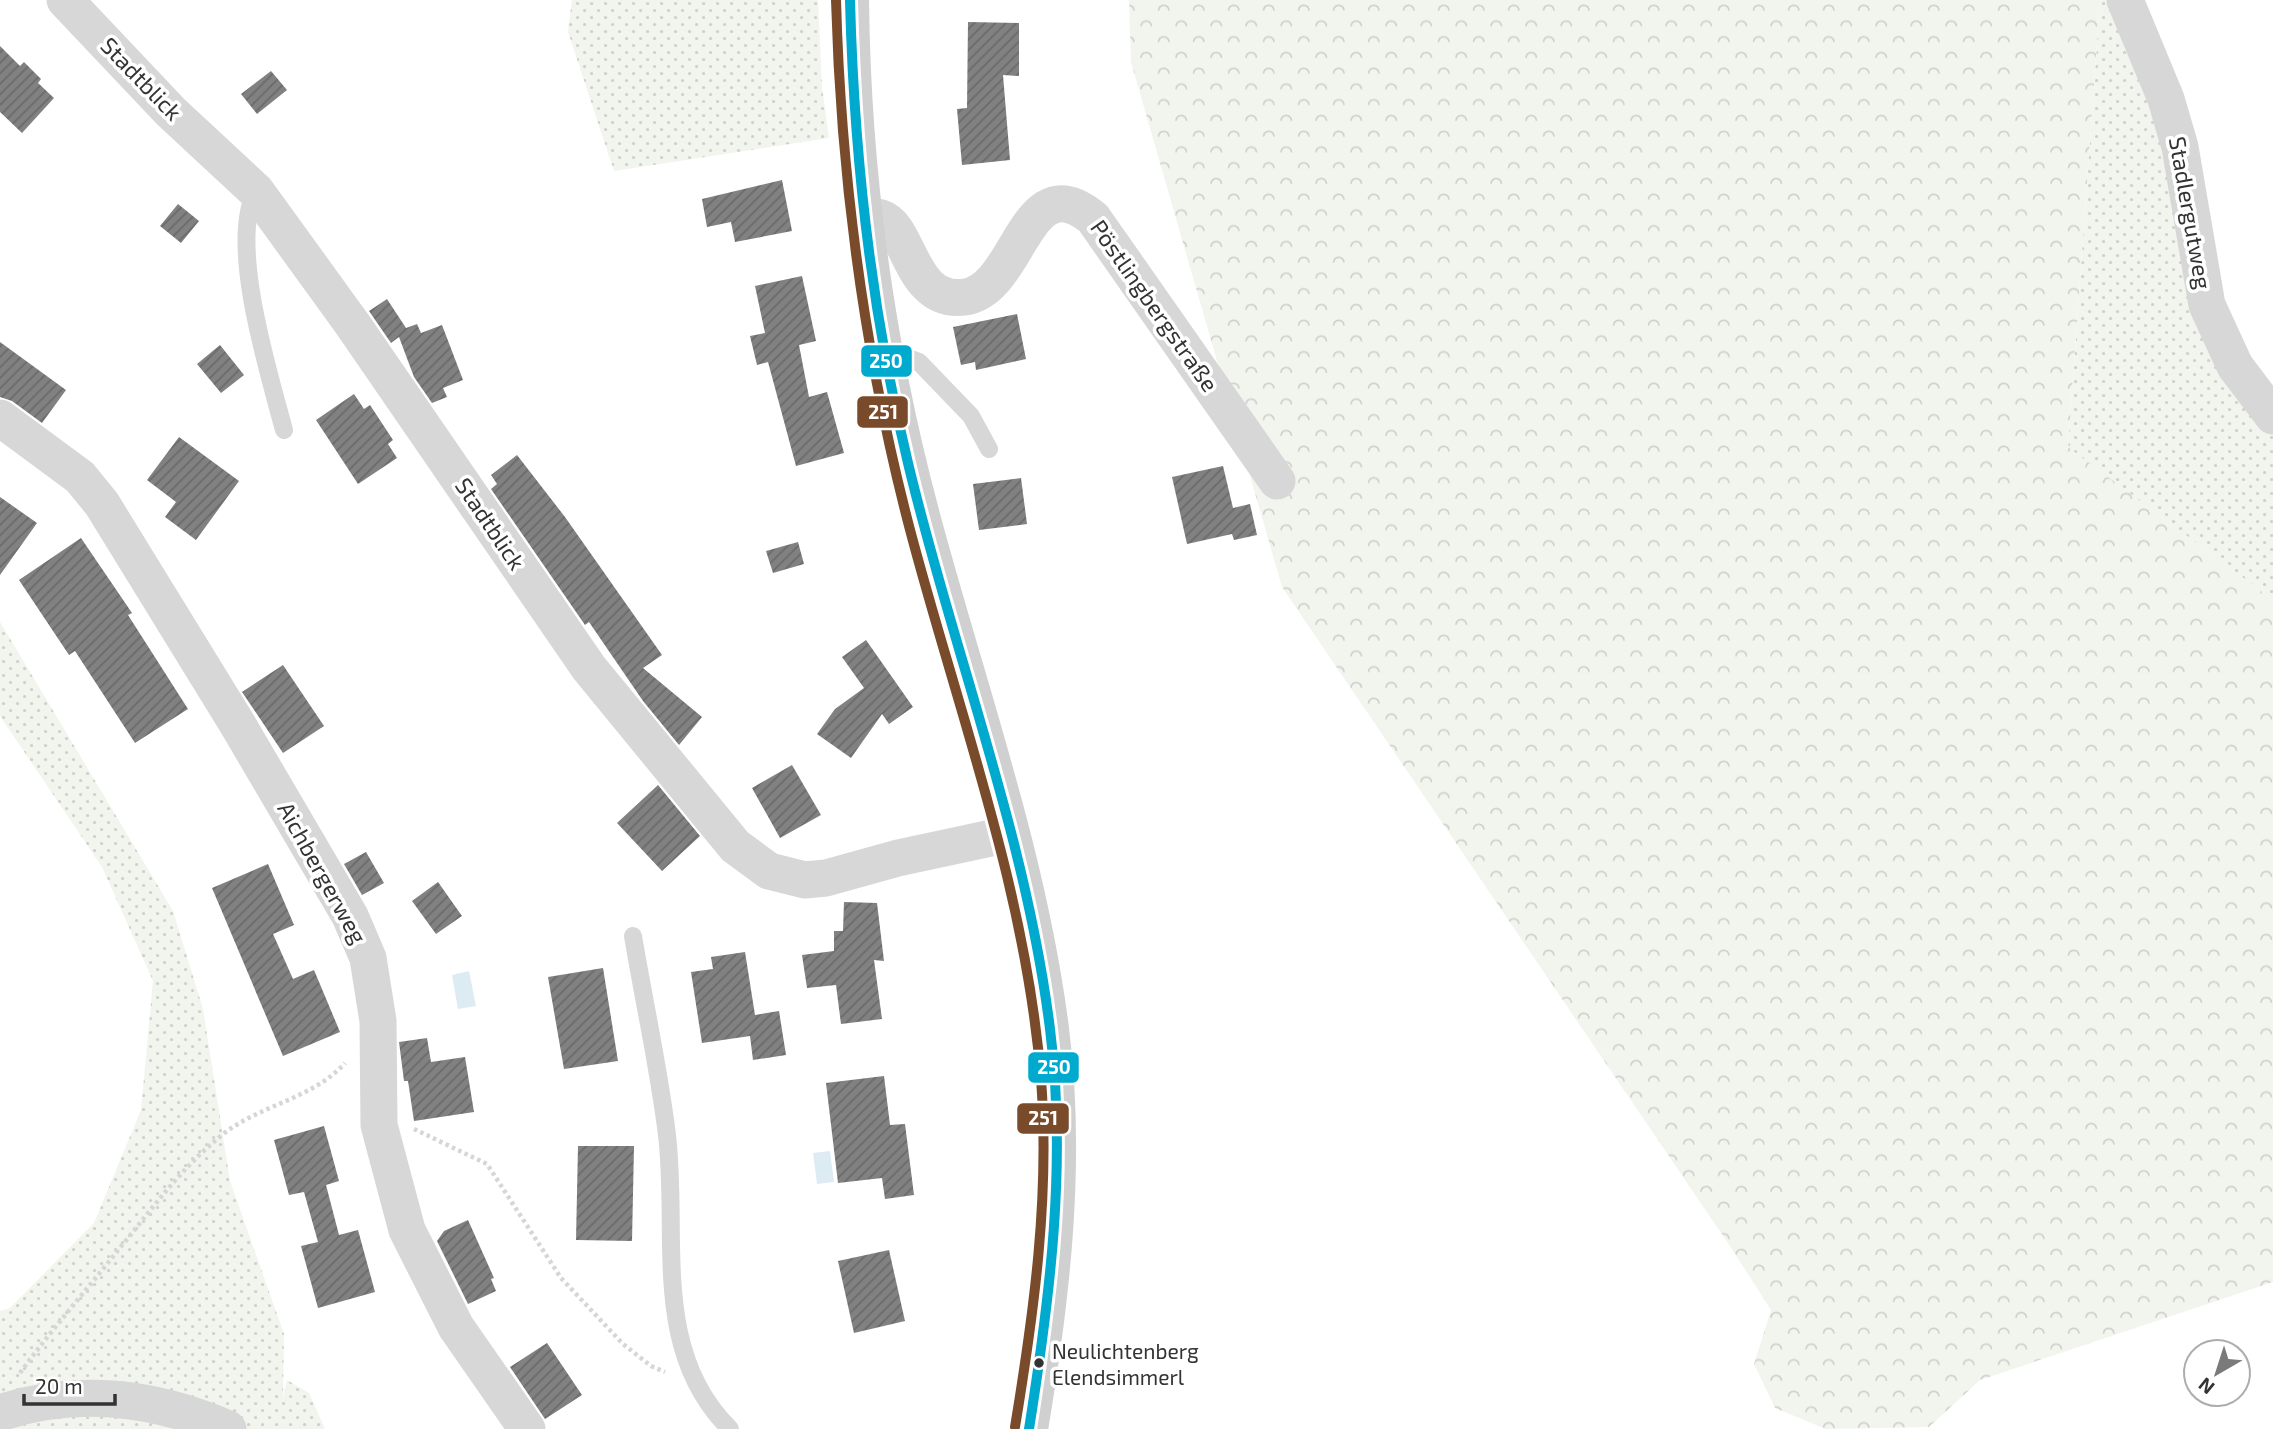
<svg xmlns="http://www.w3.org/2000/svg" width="2273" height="1429" viewBox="0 0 2273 1429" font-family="'Exo 2',sans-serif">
<defs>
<pattern id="grass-dots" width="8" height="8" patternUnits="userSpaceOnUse" patternTransform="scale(1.75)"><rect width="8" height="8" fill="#f1f5ed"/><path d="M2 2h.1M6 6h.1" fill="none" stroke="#cfd2cc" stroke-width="1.8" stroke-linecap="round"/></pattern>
<pattern id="forest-crowns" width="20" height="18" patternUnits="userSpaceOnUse" patternTransform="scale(1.75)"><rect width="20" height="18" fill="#f1f5ed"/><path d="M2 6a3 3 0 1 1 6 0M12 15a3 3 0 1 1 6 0" fill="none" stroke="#cfd2cc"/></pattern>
<pattern id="building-hatch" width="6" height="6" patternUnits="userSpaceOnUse" patternTransform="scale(1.75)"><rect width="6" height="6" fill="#818181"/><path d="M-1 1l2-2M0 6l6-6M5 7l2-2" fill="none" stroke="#6a6a6a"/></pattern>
</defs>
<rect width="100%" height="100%" fill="#fff"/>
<path fill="url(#grass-dots)" d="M572,0H818L822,87L829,138L614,171L568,32Z
M2100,0H2121L2163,109L2203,313L2273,426V600L2068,448Z
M0,622L173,911L203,1009L230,1181L284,1334L283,1398L287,1380L309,1393L325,1429H0V1311L10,1308L94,1223L141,1110L153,981L102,867L0,716Z"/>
<path fill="url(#forest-crowns)" d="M1129,0H2100L2068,447L2273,600V1282L1980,1380L1929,1427L1826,1429L1775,1408L1754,1364L1771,1310L1732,1249L1282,587L1131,62Z"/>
<path fill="#ddebf3" d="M469,971L476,1006L458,1009L452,975Z
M830,1151L834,1182L817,1184L813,1153Z"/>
<path fill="url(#building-hatch)" d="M968,22L1019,23V76L1003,75L1010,160L962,165L957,109L967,108Z
M0,46L20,66L24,62L41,79L38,83L54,98L22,133L0,112Z
M271,71L287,90L257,114L241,94Z
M782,180L792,231L735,242L731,222L707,227L702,199Z
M178,204L199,221L181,243L160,226Z
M802,276L816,341L799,345L809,397L827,392L844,453L796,466L768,362L757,365L750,336L765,333L755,286Z
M387,299L406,328L417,324L421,333L442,325L463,380L443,388L447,397L432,403L414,377L399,337L391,343L369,311Z
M1017,314L1026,359L976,370L975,362L961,365L953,327Z
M0,342L66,390L42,423L12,401L0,397Z
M220,345L244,375L221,393L197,364Z
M354,394L364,409L370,405L393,440L388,444L397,458L358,484L316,420Z
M179,437L239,481L196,540L165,517L176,502L147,480Z
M517,455L565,517L662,655L643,668L702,717L679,745L643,701L589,622L585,625L491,489L497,484L491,475Z
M1223,466L1233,508L1250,504L1257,535L1234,540L1232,534L1187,544L1172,477Z
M1021,478L1027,524L979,530L973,484Z
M0,497L37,523L0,575Z
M81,538L132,613L128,615L188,709L135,743L75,651L69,655L19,580Z
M798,542L804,564L773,573L766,551Z
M866,640L913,707L889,724L882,714L851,758L817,734L835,709L864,688L842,657Z
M283,665L324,726L283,753L242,692Z
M792,765L821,815L780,838L752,788Z
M658,785L700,836L662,871L617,823Z
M366,852L384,883L362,895L344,864Z
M268,864L294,925L273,934L293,979L314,970L340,1032L283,1056L212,888Z
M438,882L462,916L436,934L412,901Z
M844,902L877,903L884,961L874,960L882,1019L841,1024L836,985L807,988L802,955L834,951V931H843Z
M745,952L755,1015L779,1011L786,1055L753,1060L750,1036L702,1043L691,972L713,969L711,957Z
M603,968L618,1061L564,1069L548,977Z
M427,1038L431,1062L465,1057L474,1112L414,1121L408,1081H404L399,1042Z
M884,1076L890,1125L905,1124L914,1195L885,1199L882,1178L838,1183L826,1083Z
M324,1126L339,1181L326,1185L339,1235L358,1230L375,1292L318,1308L301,1246L318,1242L304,1192L289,1195L274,1140Z
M578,1146H634L632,1241L576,1240Z
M468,1220L494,1278L491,1279L496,1291L468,1304L437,1241L444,1231Z
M889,1250L905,1321L854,1333L838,1261Z
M547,1343L582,1395L545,1419L510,1367Z"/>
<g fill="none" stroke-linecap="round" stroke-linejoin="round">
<path stroke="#d6d6d6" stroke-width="4.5" stroke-dasharray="3.5 3.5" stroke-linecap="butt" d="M414,1129L487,1164L561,1278L623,1344L651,1366L665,1372
M20,1373C51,1330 86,1291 119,1249C152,1209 181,1168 222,1135C259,1105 313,1099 345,1063"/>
<path stroke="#d7d7d7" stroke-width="18" d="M256,191C228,243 269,373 284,430
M886,350L919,362L971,416L989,449
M633,936C644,1002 659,1069 667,1135C679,1236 650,1350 730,1429"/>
<path stroke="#d7d7d7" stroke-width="37" d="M65,0L171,112L256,191L353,325L589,668L735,846L769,871L805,880L826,878L898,858L1010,834
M2125,0L2166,99L2180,147L2207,305L2235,366L2273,416
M865,217C869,217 876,216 881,218C910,227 910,305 965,297C1021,289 1024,162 1093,218L1277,481
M0,418L80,477L102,504L238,725L350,916L368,958L378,1021L379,1125L407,1230L456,1327L527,1429
M0,1413C76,1387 155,1397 228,1429"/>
<path stroke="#d0d0d0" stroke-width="38" d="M850,0C852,177 877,356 924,527C969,693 1028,857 1050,1029C1067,1162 1051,1298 1029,1429"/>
<g stroke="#fff" stroke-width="16">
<path id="bus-1" d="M850,0C854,156 871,311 908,463C953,652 1026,835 1050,1029C1067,1163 1050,1297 1029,1429"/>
</g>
<g stroke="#fff" stroke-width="16">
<path id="bus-2" d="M836,0C841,179 864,353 909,526C957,709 1026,889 1041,1079C1050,1195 1034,1312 1015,1427"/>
</g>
<use href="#bus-1" stroke="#00a9ce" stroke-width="10"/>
<use href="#bus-2" stroke="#7a4b2a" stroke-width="10"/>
</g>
<circle fill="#333" stroke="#fff" stroke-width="2.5" cx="1039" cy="1363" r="6"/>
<g text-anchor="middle" stroke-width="7" stroke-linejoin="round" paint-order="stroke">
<g font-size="21" fill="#333" stroke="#fff" text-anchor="start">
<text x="1052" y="1359">Neulichtenberg<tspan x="1052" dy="26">Elendsimmerl</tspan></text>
</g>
<g font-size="23" fill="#333" stroke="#fff">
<text transform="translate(141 79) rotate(46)" y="8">Stadtblick</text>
<text transform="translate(2190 213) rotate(80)" y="8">Stadlergutweg</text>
<text transform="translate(1154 306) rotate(55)" y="8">Pöstlingbergstraße</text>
<text transform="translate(490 524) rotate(56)" y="8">Stadtblick</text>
<text transform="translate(322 873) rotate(61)" y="8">Aichbergerweg</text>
</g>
</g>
<g stroke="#fff" stroke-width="2.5">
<rect x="860" y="344" width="53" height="34" rx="7" fill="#00a9ce"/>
<rect x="856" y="395" width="53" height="34" rx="7" fill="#7a4b2a"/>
<rect x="1027" y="1051" width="53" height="33" rx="7" fill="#00a9ce"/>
<rect x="1016" y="1102" width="54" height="33" rx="7" fill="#7a4b2a"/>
</g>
<g font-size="19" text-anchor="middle" font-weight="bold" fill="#fff">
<text x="886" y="368">250</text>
<text x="883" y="419">251</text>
<text x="1054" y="1074">250</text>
<text x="1043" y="1125">251</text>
</g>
<g transform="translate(2217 1373) rotate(219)"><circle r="33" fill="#ffffff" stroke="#adadad" stroke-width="2"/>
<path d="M0-5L12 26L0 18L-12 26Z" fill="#7a7a7a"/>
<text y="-10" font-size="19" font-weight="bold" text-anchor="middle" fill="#333333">N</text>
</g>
<path d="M24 1394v10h91v-10" fill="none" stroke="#333333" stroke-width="3.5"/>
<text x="35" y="1394" font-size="21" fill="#333333" stroke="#ffffff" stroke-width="5" paint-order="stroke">20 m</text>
</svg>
